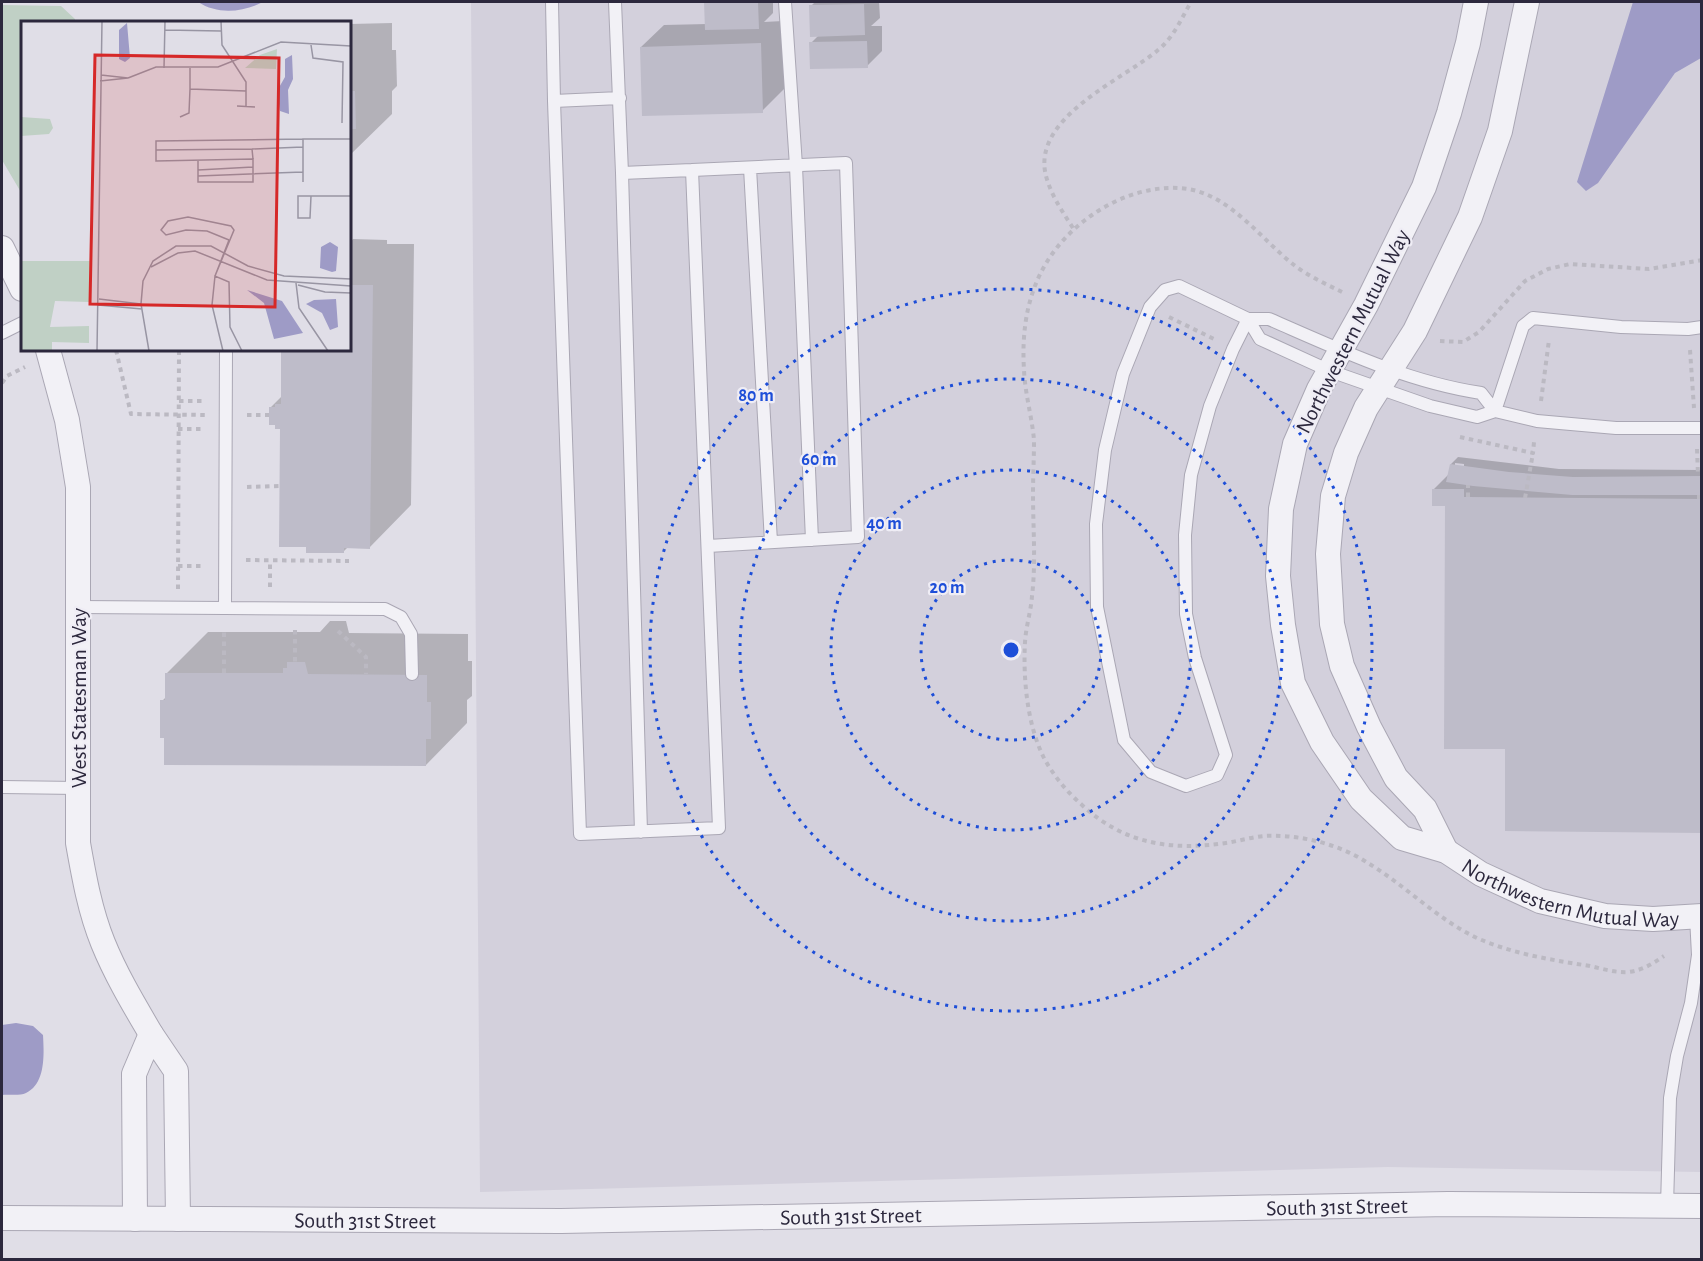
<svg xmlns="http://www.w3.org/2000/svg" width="1703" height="1261" viewBox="0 0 1703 1261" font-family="'Alegreya Sans',sans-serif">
<rect width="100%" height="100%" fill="#e0dee7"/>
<path fill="#d3d0dc" d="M471,2H1701V1172L1388,1167L480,1192Z"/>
<path fill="#c0d0c5" d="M2,5L61,6L75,19V22H22V194L2,160Z"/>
<path fill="#9e9bc6" d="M198,2H263C243,12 218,15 198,2Z
M1633,2H1701V58L1675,73L1598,183L1586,191L1577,182Z
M16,1023L33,1026L43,1035C44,1053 46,1084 26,1093C20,1096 9,1094 2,1095V1025Z"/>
<path fill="#0003" fill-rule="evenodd" d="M706,2H773V13L764,22L783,21L785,88L762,111L641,47L664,25L707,24Z
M815,2H879L880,18L871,26H882V51L867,66L811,43L819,35L811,6Z
M392,23V50H396L397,86L392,91V114L350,155V24Z
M353,239L387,240V244H414L411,505L370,547H348L343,552L271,407L282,396L283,350H350V243Z
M1458,457L1559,469L1702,470V831L1506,748L1446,504L1433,490L1449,474L1451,464ZM1455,463L1464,464V467L1455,466Z
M330,621H346L349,633L468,634V661H472V696L467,700V723L426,765L162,701L167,696V673L208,632H320Z"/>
<path fill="#bebcc9" d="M704,2H758L759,29L705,30Z
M864,4L865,35L810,37L809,5Z
M867,41L868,68L810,69L809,42Z
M761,43L763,113L642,116L640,47Z
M350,91H355L356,129H350Z
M350,285H373L370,549L344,548V553H306V547H279L280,429H275V425H269V407H275V404H281V350H350Z
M1450,464L1509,472L1573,477L1702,476V495H1572L1473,486L1446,482Z
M1432,489H1464V497H1468L1702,499V833L1505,831V749H1444L1445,506H1432Z
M287,662H305L308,674L427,675V702H431V739H426V766L164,765V738H160V700H165V673H283V668H287Z"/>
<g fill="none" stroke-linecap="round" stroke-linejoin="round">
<g stroke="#aaa7b4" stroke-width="14">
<path id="service" d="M552,2L554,101L580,834L719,828L692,170L846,163L858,537L708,546
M615,2L622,173
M785,2L796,166L812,540
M554,101L620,98
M750,168L771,542
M1248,319L1233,349L1210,406L1191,475L1185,535L1186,614L1195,658L1226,755L1217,775L1186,786L1151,772L1124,740L1097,607L1096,524L1105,450L1123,374L1150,307L1165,290L1179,286L1248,319H1269C1338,349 1407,382 1481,393L1495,411L1477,417L1430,406L1330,371L1260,339L1248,319
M1702,327L1688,329L1621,327L1533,318L1523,326L1495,411L1537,421L1616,428H1702
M2,333L22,323
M78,607L225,608L226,350
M225,608L385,609L401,617L411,634L412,674
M2,787L78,788
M641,832L622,173L692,170
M1667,1206L1670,1098L1677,1056L1691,1003L1698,955L1696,917"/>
</g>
<g stroke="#aaa7b4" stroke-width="26">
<g id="minor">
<path id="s1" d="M1476,2L1468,43L1449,113L1424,187L1366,305L1319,389L1295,444L1281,509L1278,576L1283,625L1293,683L1322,742L1361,799L1402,838L1446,851L1481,874L1540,901L1605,916L1653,919L1702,916"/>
<path d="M2,248L22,289"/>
<path d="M48,350L67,420L78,487V843C84,877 90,911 103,943C116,975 134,1005 151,1034"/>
<path d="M1446,851L1425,809L1396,778L1369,727L1342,666L1332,624L1328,554L1333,496L1346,453L1366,408L1415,331L1470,217L1500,131L1527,2"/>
<path id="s2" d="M2,1218L561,1221L1448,1204L1702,1206"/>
<path d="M135,1219L134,1074L151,1034L176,1071L178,1219"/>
</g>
</g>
<path stroke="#bbb9c2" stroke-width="4" stroke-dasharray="4.5 4.5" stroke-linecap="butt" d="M1073,228C1062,211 1051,195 1046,176C1031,117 1123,80 1158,50C1174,37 1181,19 1191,2
M1342,292C1326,284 1308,276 1294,265C1262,240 1231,196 1188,189C1155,184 1119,196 1092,215C1038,253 1020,306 1024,370C1025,394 1032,417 1034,440C1034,458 1033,476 1033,494C1033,528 1036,563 1032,596C1031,611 1026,626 1025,642C1023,678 1027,723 1043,756C1052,774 1067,792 1082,805C1124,844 1171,851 1226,843C1239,841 1252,837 1264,836C1299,834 1339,844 1368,863C1406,886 1437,919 1477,938C1513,954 1552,960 1590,966C1603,969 1616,973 1629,972C1643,970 1652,964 1664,956
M1169,317L1216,340
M1440,341L1463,342L1479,332L1525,281L1548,269L1570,264L1649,269L1702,260
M116,350L131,414L206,415
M1690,350L1694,408
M2,383L7,376L25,367
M179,401H205
M1541,401L1549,340
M247,415H269
M178,429H205
M1460,437L1533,453L1534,442
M1697,449L1698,476
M247,487L279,486
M1699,495V499
M1468,497V485
M1525,498L1533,453
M246,560L349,561
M178,566H204
M270,587V560
M178,589L179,350
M295,630V662
M338,631L366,657V674
M224,673V628"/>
<use href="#service" stroke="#f2f1f6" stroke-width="12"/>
<use href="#minor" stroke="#f2f1f6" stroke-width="24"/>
</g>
<g fill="none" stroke="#1d4ed8" stroke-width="3" stroke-dasharray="3 6">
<circle cx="1011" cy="650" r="90"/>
<circle cx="1011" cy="650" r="180"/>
<circle cx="1011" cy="650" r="271"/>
<circle cx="1011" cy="650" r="361"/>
</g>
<g text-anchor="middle" stroke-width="4.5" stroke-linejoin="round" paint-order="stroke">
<g font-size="22" fill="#2c283d" stroke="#efedf5">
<text transform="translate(1352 331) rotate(-63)" y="8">Northwestern Mutual Way</text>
<text transform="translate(78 698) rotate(-90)" y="8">West Statesman Way</text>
<text dy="8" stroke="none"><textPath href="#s1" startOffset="1094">Northwestern Mutual Way</textPath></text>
<text dy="8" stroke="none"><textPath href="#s2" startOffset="1335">South 31st Street</textPath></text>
<text dy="8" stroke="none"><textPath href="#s2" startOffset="849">South 31st Street</textPath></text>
<text dy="8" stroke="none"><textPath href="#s2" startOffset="363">South 31st Street</textPath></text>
</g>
</g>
<g transform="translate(21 21)">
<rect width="330" height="330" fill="#e0dee7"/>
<path d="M256,28L255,48L224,47L239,34ZM0,96L29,98L32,107L28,113L0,115ZM0,240H69L68,281L34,280L29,306L68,305V322L31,321V330H0Z" fill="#c0d0c5"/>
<path d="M106,2L109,37L104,41L98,38V9ZM271,34L272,58L267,69L268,93L259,90L256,70L264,56V38ZM309,221L317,226L315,250L311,251L299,247L300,226ZM226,269L261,280L282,312L253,318L243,282ZM315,278L317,306L309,309L301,292L285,283L293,279Z" fill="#9e9bc6"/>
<path fill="none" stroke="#9895a3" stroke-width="1.5" d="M200,0L201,24L225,61V85M144,9L200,10M290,24L292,37L322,41L321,102M143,47L144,0M169,47V68L225,70M107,57L135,46H197L260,21L330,25M79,60L107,57L80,54M216,85L234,86M159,96L168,92L169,68M231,128L282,126M135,129L231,128L232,138M177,139V161H232V138L135,140V120L282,118M177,149L232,146M177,155L282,151M282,161V118H330M290,175L289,197H277V175H330M130,246L157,232L174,230L246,259L330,265M194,255L213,209L210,205L167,196L147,200L140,209L145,214L165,209L186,210L208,219M194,255L208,219M275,262L278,287L307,330M277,264L304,271L330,272M78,278L120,283M77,284L121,288M76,330L81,0M128,330L120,283L122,260L132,240L155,225H190L227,245L263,255L330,258M202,330L191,284L194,255L208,261L209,306L221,330"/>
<path fill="#d62828" fill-opacity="0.15" stroke="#d62828" stroke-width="3" d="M74,34L258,37L254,286L69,283Z"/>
<rect width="330" height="330" fill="none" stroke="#2c283d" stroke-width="3"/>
</g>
<circle cx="1011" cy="650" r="9" fill="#1d4ed8" stroke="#efedf5" stroke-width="3"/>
<g font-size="18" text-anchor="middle" font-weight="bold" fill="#1d4ed8" stroke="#efedf5" stroke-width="4.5" stroke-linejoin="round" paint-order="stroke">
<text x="756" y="401">80 m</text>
<text x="819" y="465">60 m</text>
<text x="884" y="529">40 m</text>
<text x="947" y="593">20 m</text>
</g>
<rect width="1703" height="1261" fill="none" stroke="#2c283d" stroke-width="6"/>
</svg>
